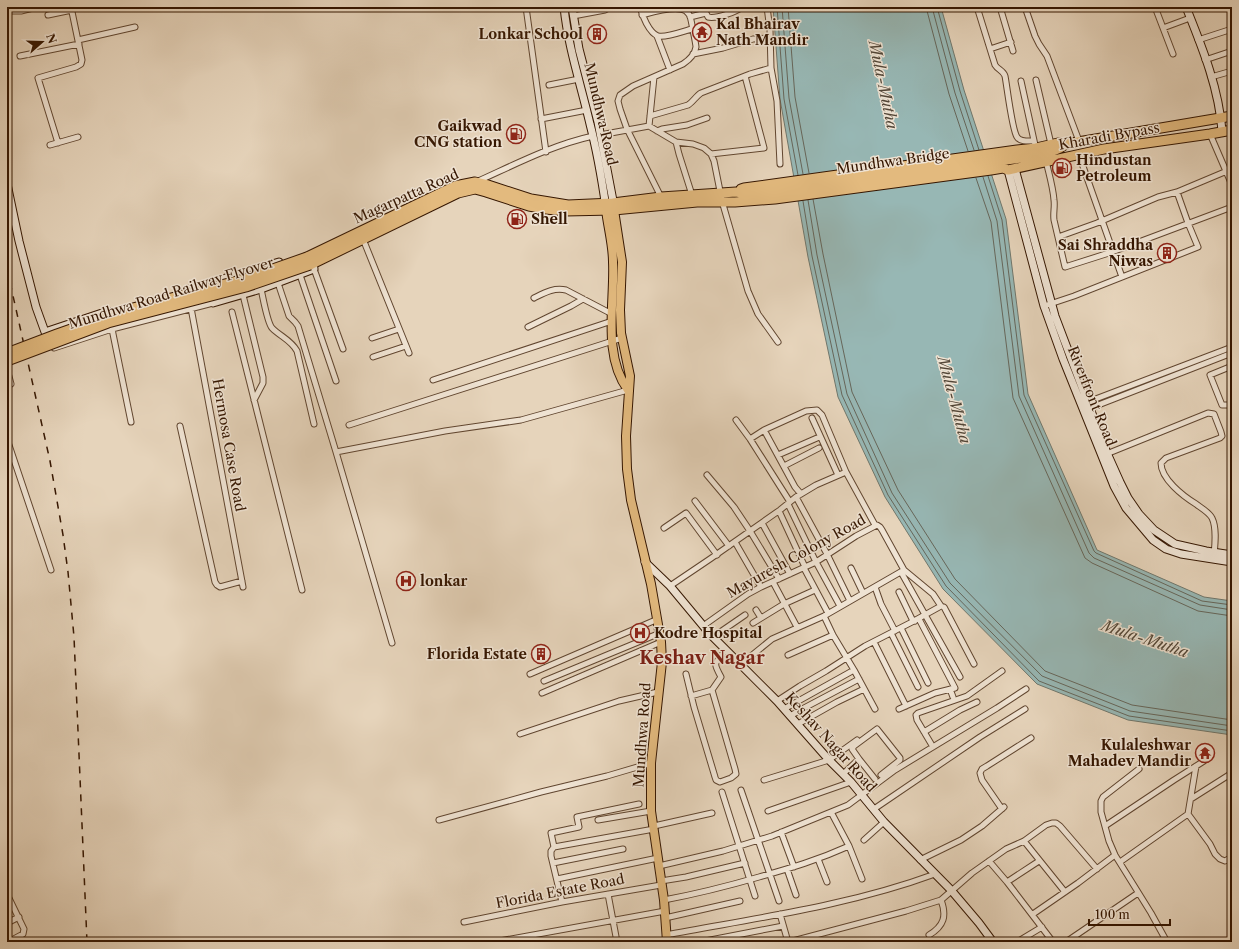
<svg xmlns="http://www.w3.org/2000/svg" width="1239" height="949" viewBox="0 0 1239 949" font-family="'Libre Caslon Text',serif">
<rect width="100%" height="100%" fill="#e6d4bb"/>
<filter id="stains"><feTurbulence type="fractalNoise" baseFrequency=".005" numOctaves="4"/><feColorMatrix values="0 0 0 0 .2 0 0 0 0 .09 0 0 0 0 .02 0 0 0 .5 -.17"/></filter>
<radialGradient id="worn" r=".72"><stop offset=".6" stop-color="#630" stop-opacity="0"/><stop offset="1" stop-color="#630" stop-opacity=".3"/></radialGradient>
<path fill="#97b7b4" stroke="#70776c" d="M773,7H941L964,90L1006,219L1028,394L1097,550L1204,597L1232,601V735L1128,720L1037,684L943,589L885,497L838,397L808,257L780,99Z"/>
<g fill="none" stroke-linecap="round" stroke-linejoin="round">
<path stroke="#66665a" stroke-width="1" d="M777,7L784,99L798,175
M782,7L789,98L803,174
M788,7L795,97L809,173
M926,7L949,94L968,151
M932,7L955,93L974,150
M937,7L960,91L979,150
M988,176L1002,220L1024,395L1094,551L1096,553L1202,601L1232,605
M983,177L997,221L1019,396L1089,553L1094,558L1200,605L1232,610
M976,178L991,222L1013,398L1085,558L1092,563L1198,611L1232,616
M813,199L823,254L852,392L898,490L955,579L1045,671L1132,705L1232,720
M808,200L817,255L847,394L892,493L950,583L1042,676L1130,711L1232,726
M803,201L812,256L842,395L888,495L946,586L1039,681L1129,716L1232,731"/>
<g stroke="#614630" stroke-width="7">
<path id="street" d="M7,7L12,11H21L37,7
M526,7L546,152
M640,7C642,15 649,33 658,36C666,38 684,31 692,29
M704,7L706,13L708,17C716,19 736,12 742,7
M767,7L770,30L771,68L777,101L780,164
M977,7L995,65C998,70 1003,70 1005,76C1007,86 1012,130 1017,137C1020,142 1029,141 1034,141
M1000,7L1013,51
M1025,7L1035,36L1039,44L1047,56L1079,141
M1155,7L1173,54
M48,15L72,10
M642,15C653,12 676,5 686,11C687,12 689,14 690,16C691,19 696,45 696,47C695,54 689,60 683,64L633,86L620,95L618,101L620,109L627,129L661,197
M573,16L605,10L610,7
M690,17L706,13
M1163,28L1190,18
M657,36L670,70
M78,40L135,27
M1198,40L1232,29
M990,49L1011,42
M693,54L723,48L753,39L770,38
M20,56L79,44
M1205,60L1232,51
M1211,77L1232,71
M1036,80L1051,144
M1021,81L1035,145
M549,85L579,79
M650,116L688,105C693,102 696,96 701,93L750,74L771,68
M541,119L587,110
M649,126L654,77
M657,131L662,129L687,125L707,118
M1210,134L1232,185
M600,135L649,126L676,142L693,144L704,148L711,154L714,161L722,201L748,291L758,314L778,342
M676,142L679,154L692,195
M58,143L38,78L76,67L81,64L82,60L71,7
M50,145L78,137
M711,154L764,148L745,76
M1079,155L1122,277
M1046,161C1049,174 1053,187 1054,200C1055,207 1053,213 1054,220L1065,267L1112,252L1232,207
M476,182C514,165 552,145 593,136
M1058,237L1097,223L1158,197L1177,192L1227,171
M363,239L409,353
M314,269L343,349
M300,275L336,381
M278,283L289,316L295,322L298,326L336,452L392,643
M261,289C263,297 267,322 272,328C281,337 291,340 297,351L314,424
M243,295L263,377V383L254,400
M534,298C544,293 554,287 566,290L612,314
M1044,306L1074,296L1198,247L1188,223L1177,192
M191,308L243,587
M232,312L302,590
M528,327L571,306L583,299
M112,329L131,422
M372,338L399,329
M54,348L112,329L213,303
M373,357L406,346
M1232,366L1210,375L1222,405H1232
M7,369L11,384L7,386
M433,380L612,321
M1085,403L1232,347
M1088,409L1232,353
M812,418L838,475
M736,420L750,439L790,502
M349,425L622,338
M180,426L215,582L217,585L220,587L242,581
M764,430L795,487L801,494
M7,439L51,570
M750,439L764,430L806,411L817,410L822,415L846,472L875,525
M336,452L445,431L521,420L628,390
M778,455L817,438
M1104,455L1208,413L1214,414L1221,432L1222,436L1220,438L1166,458L1161,463C1161,479 1183,496 1196,504C1201,508 1209,512 1212,518C1217,528 1215,544 1214,555
M784,466L819,448
M707,475L734,507L750,531L779,579
M796,497L827,554L850,601
M695,501L729,546
M788,504L816,562L840,606
M779,511L805,567
M762,523L790,574
M664,528L686,513L717,555
M735,542L761,587
M804,568L828,613
M851,568L863,593
M901,572L960,677
M773,582L797,627
M670,586L710,559L780,510L796,497L816,485L846,472
M875,587L881,604L895,631
M899,592L912,619L915,621
M756,610L761,618
M824,616L833,635L854,670L875,709
M753,623L784,604L815,590
M703,626L748,594L761,587L816,562L856,536L877,525L880,527L882,530L904,570L933,594L941,606
M901,628L928,683
M891,633L918,687
M713,637L745,615
M874,642L906,706
M788,655L833,635
M740,665L772,639L824,616L904,570
M530,674L658,619
M686,674L694,707L715,777L716,780L720,782L731,778L736,774L735,769L712,690L721,677C712,661 715,664 726,650
M544,681L660,633
M950,689L953,697
M542,693L661,642
M691,696L712,690
M777,701L800,686L826,671L865,646L912,622L941,606L944,607L974,664
M784,709L854,670
M899,709L935,693L955,688L919,619
M790,716L804,708L859,679
M798,724L837,702L864,689
M924,732L960,710L977,702
M520,734L619,701L658,692
M933,747L917,720L916,715L918,713L967,696L1002,671
M859,759L852,749L854,746L877,729L900,758V760L881,775
M1139,769L1103,797L1101,801V812L1109,841L1115,855L1151,913L1167,942
M843,774L859,759L875,779
M764,780L829,760L857,740
M741,790L779,901
M722,792L755,896
M1191,799L1232,773
M874,809L980,737L1025,709
M1002,809L982,780L980,773L982,769L987,766L1031,738
M768,811L851,782
M831,812L849,846L862,879
M1188,814L1210,844L1215,854L1220,859L1225,861L1232,857
M439,820L541,792L607,776L651,763
M598,820L651,811
M654,826L712,813
M1105,826L1174,780L1204,761
M781,832L794,867
M864,840L884,822
M1024,841L1065,892
M554,847L551,833L579,827L577,817L639,804
M818,859L827,882
M920,860L961,840L982,826L1004,807
M989,861L1007,882L1053,942
M1120,862L1188,814L1196,766
M553,863L623,849
M659,866L723,851L772,836L848,805L895,770L997,708L1026,689
M787,869L796,895
M557,879L658,858
M661,881L686,877L745,863
M1007,882L1039,861
M7,894L24,929L23,934L8,942
M608,894L617,942
M664,900C696,894 728,886 759,877C791,868 818,860 849,846
M562,902L551,856V851L554,847L654,829
M780,914L788,942
M1033,914L1078,883L1115,855
M665,918L740,901
M464,922L562,902L661,885
M7,923L19,917
M666,935C756,918 848,906 935,874
M929,935C944,926 947,916 941,900
M494,942L665,911
M700,942L783,926
M789,942L906,911L941,900L972,873L1006,849L1024,841L1046,825L1052,823H1056L1060,826L1097,869
M1017,942L1042,927
M1066,942L1138,893"/>
</g>
<g stroke="#351601" stroke-width="9">
<path id="secondary" d="M564,7C568,47 581,85 590,124C597,151 602,180 606,208
M572,7L579,49L598,122L614,206
M1186,7C1202,47 1219,88 1222,131
M1015,169L1055,316L1107,453L1120,482L1128,498L1139,514L1154,530L1175,544L1206,551L1232,555
M1008,170L1044,306L1063,359L1102,456L1114,486L1126,508L1153,540L1166,549L1181,554L1232,562
M7,184L19,241L36,307L45,332L108,311
M186,290L279,262
M210,291L213,303L261,289L314,269L313,264
M645,562L670,586L710,634L777,701L829,760L851,782L884,822L951,890L979,923L993,942"/>
</g>
<g stroke="#351601" stroke-width="10">
<path id="primary" d="M606,210C608,227 613,245 613,262C615,302 602,355 628,390
M614,210L622,262L620,310L621,333L630,376L626,436L627,469L631,500L651,584L661,642L662,662L651,763V811L664,900L667,942"/>
</g>
<g stroke="#351601" stroke-width="11">
<path id="highway" d="M741,189L744,188L1017,150L1036,148L1058,143L1066,144
M307,257L455,186L475,182L488,185L531,199L568,205L613,203L661,197L736,192L744,194L774,191L1043,155L1060,148L1066,144L1232,116
M310,265L458,193L475,189L486,192L529,206L546,209L565,211L614,210L697,202H735L775,199L991,170L1003,168L1008,170L1104,149L1210,134L1232,130"/>
</g>
<use href="#street" stroke="#efe3d3" stroke-width="5"/>
<use href="#secondary" stroke="#efe3d3" stroke-width="7"/>
<use href="#primary" stroke="#e3ba7e" stroke-width="8"/>
<use href="#highway" stroke="#e3ba7e" stroke-width="9"/>
<path stroke="#351601" stroke-width="1.5" stroke-dasharray="7 7" stroke-linecap="butt" d="M7,269L50,461L63,535L68,572L74,637L87,942"/>
<g stroke="#351601" stroke-width="11" stroke-linecap="butt">
<path id="highway-bridge" d="M7,353L57,334L125,310L244,279L307,257
M7,361L108,323L246,287L310,265"/>
</g>
<use href="#highway-bridge" stroke="#e3ba7e" stroke-width="9"/>
</g>
<defs>
<g id="temple-ring" transform="scale(1)"><circle r="9.5" fill="#efe3d3" stroke="#8f2418" stroke-width="1.5"/><path d="M0-6L5-2H3V0L6.5 2.5H4V6H1.5V3h-3V6H-4V2.5H-6.5L-3 0V-2H-5Z" fill="#8f2418"/></g>
<g id="building-ring" transform="scale(1)"><circle r="9.5" fill="#efe3d3" stroke="#8f2418" stroke-width="1.5"/><path d="M-4-6H4V6H1V3H-1V6H-4ZM-2.5-4.3h1.7v1.8h-1.7ZM.8-4.3h1.7v1.8H.8ZM-2.5-1h1.7V.8h-1.7ZM.8-1h1.7V.8H.8Z" fill="#8f2418"/></g>
<g id="fuel-ring" transform="scale(1)"><circle r="9.5" fill="#efe3d3" stroke="#8f2418" stroke-width="1.5"/><path d="M-5.5-6h7V0h2V4h1.3V-2.5L3-4.5l.8-.8L6-3V5H2.5V1h-1V6h-7ZM-4.2-4.7v3.2H.2V-4.7Z" fill="#8f2418"/></g>
<g id="hospital-ring" transform="scale(1)"><circle r="9.5" fill="#efe3d3" stroke="#8f2418" stroke-width="1.5"/><path d="M-5-5h3v3.5h4V-5h3V5h-3V1.5h-4V5h-3Z" fill="#8f2418"/></g>
</defs>
<g fill-rule="evenodd">
<use href="#temple-ring" x="702" y="32"/>
<use href="#building-ring" x="597" y="34"/>
<use href="#fuel-ring" x="516" y="134"/>
<use href="#fuel-ring" x="1062" y="168"/>
<use href="#fuel-ring" x="517" y="219"/>
<use href="#building-ring" x="1167" y="253"/>
<use href="#hospital-ring" x="406" y="581"/>
<use href="#hospital-ring" x="640" y="633"/>
<use href="#building-ring" x="541" y="654"/>
<use href="#temple-ring" x="1205" y="753"/>
</g>
<g text-anchor="middle" stroke-width="3" stroke-linejoin="round" paint-order="stroke">
<g font-size="14" font-weight="bold" fill="#351601" stroke="#efe3d3" text-anchor="start">
<text x="716" y="29">Kal Bhairav<tspan x="716" dy="16">Nath Mandir</tspan></text>
<text x="583" y="39" text-anchor="end">Lonkar School</text>
<text x="502" y="131" text-anchor="end">Gaikwad<tspan x="502" dy="16">CNG station</tspan></text>
<text x="1076" y="165">Hindustan<tspan x="1076" dy="16">Petroleum</tspan></text>
<text x="531" y="224">Shell</text>
<text x="1153" y="250" text-anchor="end">Sai Shraddha<tspan x="1153" dy="16">Niwas</tspan></text>
<text x="420" y="586">lonkar</text>
<text x="654" y="638">Kodre Hospital</text>
<text x="527" y="659" text-anchor="end">Florida Estate</text>
<text x="1191" y="750" text-anchor="end">Kulaleshwar<tspan x="1191" dy="16">Mahadev Mandir</tspan></text>
</g>
<g font-size="14" fill="#351601" stroke="#efe3d3">
<text transform="translate(601 114) rotate(77)" y="5">Mundhwa Road</text>
<text transform="translate(1109 136) rotate(-10)" y="5">Kharadi Bypass</text>
<text transform="translate(893 161) rotate(-8)" y="5">Mundhwa Bridge</text>
<text transform="translate(406 196) rotate(-24)" y="5">Magarpatta Road</text>
<text transform="translate(171 293) rotate(-17)" y="5">Mundhwa Road Railway Flyover</text>
<text transform="translate(1092 396) rotate(68)" y="5">Riverfront Road</text>
<text transform="translate(229 445) rotate(80)" y="5">Hermosa Case Road</text>
<text transform="translate(796 556) rotate(-29)" y="5">Mayuresh Colony Road</text>
<text transform="translate(642 735) rotate(-86)" y="5">Mundhwa Road</text>
<text transform="translate(831 742) rotate(48)" y="5">Keshav Nagar Road</text>
<text transform="translate(560 891) rotate(-11)" y="5">Florida Estate Road</text>
</g>
<g font-size="15" font-style="italic" fill="#524637" stroke="#efe3d3">
<text transform="translate(883 85) rotate(78)" y="5">Mula-Mutha</text>
<text transform="translate(954 400) rotate(75)" y="5">Mula-Mutha</text>
<text transform="translate(1145 639) rotate(18)" y="5">Mula-Mutha</text>
</g>
<g font-size="18" font-weight="bold" fill="#7a1f14" stroke="#efe3d3">
<text x="702" y="664">Keshav Nagar</text>
</g>
</g>
<rect width="1239" height="949" fill="none" stroke="#e6d4bb" stroke-width="24"/>
<rect x="8" y="8" width="1223" height="933" fill="none" stroke="#351601" stroke-width="2"/>
<rect x="12" y="12" width="1215" height="925" fill="none" stroke="#351601"/>
<g transform="translate(42 42) rotate(70)" stroke="#efe3d3" stroke-width="3" paint-order="stroke">
<path d="M0-3L7 15L0 10L-7 15Z" fill="#351601"/>
<text y="-6" font-size="11" font-weight="bold" text-anchor="middle" fill="#351601">N</text>
</g>
<path d="M1089 919v6h81v-6" fill="none" stroke="#351601" stroke-width="2"/>
<text x="1095" y="919" font-size="12" fill="#351601" stroke="#efe3d3" stroke-width="3" paint-order="stroke">100 m</text>
<rect width="100%" height="100%" filter="url(#stains)"/>
<rect width="100%" height="100%" fill="url(#worn)"/>
</svg>
